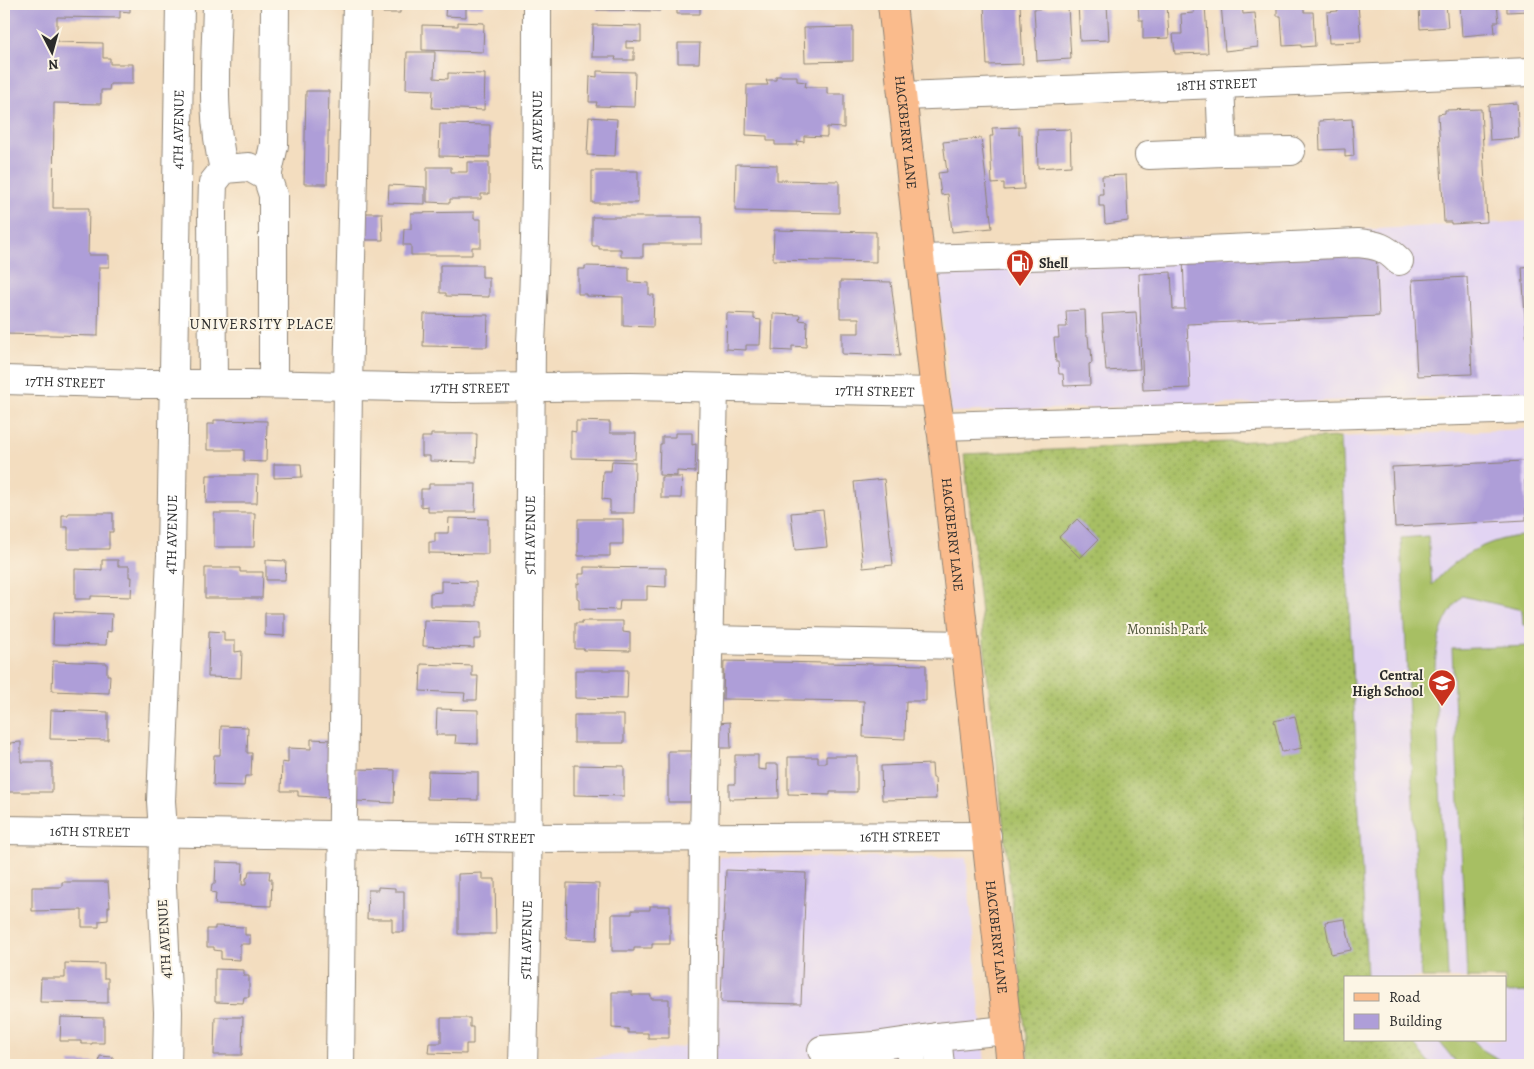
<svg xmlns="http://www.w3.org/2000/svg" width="1534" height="1069" viewBox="0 0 1534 1069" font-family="Alegreya,serif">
<defs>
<pattern id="grass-dots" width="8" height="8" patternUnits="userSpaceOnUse" patternTransform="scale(1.25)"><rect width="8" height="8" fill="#a7bf64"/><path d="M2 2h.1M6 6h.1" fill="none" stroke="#889b53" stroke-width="1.8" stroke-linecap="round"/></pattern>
</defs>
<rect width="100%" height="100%" fill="#fcf5e5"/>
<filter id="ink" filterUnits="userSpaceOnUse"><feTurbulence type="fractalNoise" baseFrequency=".02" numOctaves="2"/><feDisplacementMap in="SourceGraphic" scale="10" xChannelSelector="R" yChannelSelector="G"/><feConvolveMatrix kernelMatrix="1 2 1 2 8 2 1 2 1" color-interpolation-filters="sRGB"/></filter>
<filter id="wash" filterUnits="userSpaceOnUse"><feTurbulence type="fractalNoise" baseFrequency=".0096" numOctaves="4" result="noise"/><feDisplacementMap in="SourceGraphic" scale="20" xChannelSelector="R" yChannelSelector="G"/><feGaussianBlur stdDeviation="1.12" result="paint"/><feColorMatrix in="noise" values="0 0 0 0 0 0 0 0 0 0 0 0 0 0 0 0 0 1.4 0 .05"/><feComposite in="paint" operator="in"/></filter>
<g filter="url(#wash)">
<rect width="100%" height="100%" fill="#f3ddbf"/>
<path fill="#e2d4f3" d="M1530,221V395L951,412L936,252Z
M1530,429V1065H1371L1370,1040H1505V978H1367L1341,437Z
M719,857L966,858L985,1065H537L682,1047L717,1028Z"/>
<path fill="url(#grass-dots)" stroke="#697548" d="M1341,437L1367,978H1345V1040H1413L1416,1047L1431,1065H1029L964,454Z"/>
<path fill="#a7bf64" stroke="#697548" d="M1428,536L1432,585C1438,579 1444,571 1451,566C1472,548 1503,535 1530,536V625H1523L1522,610L1462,596C1443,618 1437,637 1435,667L1448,978H1421L1401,538Z
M1530,646V992L1505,993V978H1467L1452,649Z
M1438,1040H1473L1483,1050L1508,1065H1458Z"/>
<g id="blocks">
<path fill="#ae9ed8" d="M7,4H130V12L120,11V18L57,17V42L103,43V58H110V64H133V84H110L109,90H101V104L54,103L53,208H89L88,255H109V267H99L98,336L4,334Z
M366,4H415V8H400V13H383V8L366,7Z
M446,4H484V7H466V17L445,16Z
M597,4H660V11L597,10Z
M677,4H700V14H677Z
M984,4H1020L1023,64L987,65Z
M1078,4H1107L1109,40L1080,41Z
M1138,4H1167L1169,38L1143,39V20H1139Z
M1194,4H1205L1208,53L1175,54L1173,34H1182L1181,14L1194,13Z
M1221,4H1242L1243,14L1255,13L1258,47L1225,51Z
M1277,4H1304V12H1313L1315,46L1301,47V45L1283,46L1281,16H1277Z
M1337,4H1358L1361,42L1329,43L1327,12L1338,11Z
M1419,4H1446L1448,27L1420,29Z
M1460,4H1497L1499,22H1494L1495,33L1462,36Z
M1507,4H1530V11L1507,12Z
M1068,7L1071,59L1037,61L1034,9Z
M458,22L484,23L483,52L422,50V25L458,26Z
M593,25L641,26V42L626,41V48H634V60H615L616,57H592Z
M853,27V61L805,62L804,28Z
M678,43H700L699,63H678Z
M407,52H435L434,78L448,79V73L485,74L484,110L432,108L433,90L406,89Z
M597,71L635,72L634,107L596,106L597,102H589L590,76L597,77Z
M776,76H797V81L806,82L805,87H827V94H844V128L827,127V137L804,136V142L797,141L798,145H775V141H767V136L746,135L747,85H768L766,80H776Z
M306,91H329L327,184H304Z
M1517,103L1519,138L1490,140L1488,105Z
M1481,109L1487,222L1451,224V222H1444L1438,114L1445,113V110Z
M589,117L617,119L615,156L587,155Z
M1352,119L1354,156L1345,157V149L1320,150L1319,121Z
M440,124L490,125V157L439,156Z
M1019,127V135L1022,134L1024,189L1004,190V183L992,184L990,136H993L992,128Z
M1070,129L1071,166L1038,168L1037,130Z
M981,138L992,228L952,232L948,194L941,195L938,173L947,172L943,142Z
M467,162H489V194H481V199H450V203L427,202V167H451V172H467Z
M736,164L777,165V180L839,181V213L735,211Z
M592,171H638V203H592Z
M1126,175L1128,221L1106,224L1105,223L1104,206H1099V194H1103L1102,176Z
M389,185L425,187V204L388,203Z
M474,212V219H481V247H472V255H411V245H403L404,229H411V213Z
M362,213H382L383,240H362Z
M592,217H702V244H643V257H621V249H599V246H592Z
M774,230L876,232V262L773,260Z
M1376,250L1379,316L1187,324L1190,388L1143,390L1139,274L1171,272L1173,309H1185L1183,258Z
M440,265H482V277H489V297L446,296V293H440Z
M585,266L629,267V282L649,283V295H654L653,327L623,326V297L586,296V294H578V269H585Z
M1530,266V348H1527L1522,267Z
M1467,277L1472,374L1417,376L1412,280Z
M840,281L891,282L900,356L842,354V333H859V318H840Z
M1085,310L1086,336H1088L1089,348H1091L1092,363L1089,364L1090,385L1064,386L1063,374H1059L1058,362H1056L1054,338H1059L1058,327H1067L1066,311Z
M1136,312L1140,369L1106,371L1102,314Z
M727,313L754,314V319L761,320L760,345H746V350L726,349Z
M424,314L488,315L487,347L423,346Z
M773,314L800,315L799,320L807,321L806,347L792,346V351L772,350Z
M214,420L267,421L266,462L244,461V450H207V424H214Z
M576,421L610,422V433H636L635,459L571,458V431L576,432Z
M675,433H692V445L696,444L695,472L677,471V476L659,475L660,444H662V437H675Z
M431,434H477L476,462L430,461V456H422V437H431Z
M612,461L635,462L634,513H610V500L602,499L603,471H611Z
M1524,461L1526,520L1395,527L1392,467Z
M274,464H301L302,477L274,478Z
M207,475H258L257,503H206Z
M661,477H682L681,498H661Z
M884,479L893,565L863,568L854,482Z
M429,484H476L475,512H428V506L421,507V489H429Z
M823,510L827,547L795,550L791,513Z
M68,513H113V532H109V549H68V527H62V515H68Z
M214,513H255L254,547H214Z
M449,518L488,519V554L429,553V542H435V533H448Z
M578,519H623V544H610V556H578Z
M1077,519L1098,540L1080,558L1059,537Z
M102,560H118V566H129V577H132L131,597L91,596V599H75V569L102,570Z
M266,560L286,561L285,580H266Z
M584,567L666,568V587L647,586V600H620L619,610L579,609V599L577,598V583L579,584V574H584Z
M205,568H240V572H263L262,598H205Z
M441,581L476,582V606H430V593L441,592Z
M54,612L112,614L111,632L107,631L106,645L53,644Z
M265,613H284V636L265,635Z
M424,620L481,622V639H474V648L423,646Z
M582,621H623V632L630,633V651L584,650V649H575V623H582Z
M209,631L224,632V641H235V652L242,651L241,678L208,677Z
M53,661L107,663V675H110L109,693L52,691Z
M724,661L926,665V701H906L905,739L863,737L864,701L723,699Z
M421,664L472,666V676H478L477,700H464L465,693L420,691Z
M575,670H628L627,699L575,698Z
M437,709L478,710V744L455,743L456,735H436Z
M51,710L108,712V740L50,739Z
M574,715H624V743H574Z
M1295,716L1302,748L1282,752L1274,721Z
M730,722L731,748H718V723Z
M221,726L248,727L247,753H252L251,776H245L244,786L213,785L214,755H220Z
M311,739L333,740V798L298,796V791H281L282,762L288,763V748L311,749Z
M21,742V762H52V792H4V753H10V743Z
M668,751H700L699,802H668Z
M735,755H758V769L766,770V764H778L779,798L729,799V784H735Z
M826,756H857V792H830V795L788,794V757H818V763H826Z
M932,764L933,778H935L936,799L882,800L881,766Z
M574,765L624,766V796L574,795Z
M357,769L395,770L394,803L356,801Z
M428,771L478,772V800L427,799Z
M216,862L243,863L242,885H246V878L248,877L249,871H270L269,879H272L271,906L215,904L216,893L211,892L212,884H215Z
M726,870L806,873L801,1004L721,1002Z
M482,873V879H495L496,934H458V874Z
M62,882H108L110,907H108V920L99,921V927H82V910L32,911V887H62Z
M567,883L599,884L597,940L566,939Z
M378,887L395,888V891H404V932H392V919H367L368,890H378Z
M650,906H670V944H652V948H634V951H612V914H632V910H650Z
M1345,919L1351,950L1331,954L1325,922Z
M215,926L245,927V935H250V944H240V960L221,959V951L214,950V947H207V929H215Z
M65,963L104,964V978H108V1003L40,1002L41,978H65Z
M215,969L244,970V976H249V997H244L243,1003L215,1002Z
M612,992H632V995H651V999H669V1038H648V1033H628V1029L612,1028Z
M61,1017L104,1018V1043H92V1044H81V1041H60Z
M215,1017H243L242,1055H214Z
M441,1018H470V1027H473V1044H466V1054L428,1053L429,1043H441Z
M100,1056L113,1057L112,1065H69V1062L99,1063Z"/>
</g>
</g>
<g filter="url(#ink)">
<use href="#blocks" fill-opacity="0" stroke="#8f8475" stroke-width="1"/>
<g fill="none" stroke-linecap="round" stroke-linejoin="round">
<g stroke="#8f8475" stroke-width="30">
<g id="minor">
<path d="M217,4C216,58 210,115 224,169"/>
<path id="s1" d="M903,96L1530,72"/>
<path d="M1223,152L1291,151"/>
<path d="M1149,155L1223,152L1220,84"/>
<path d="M267,177L274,145L275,4"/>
<path d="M921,259L1161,252L1358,243C1378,245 1385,247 1399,261"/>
<path id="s2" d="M4,380L144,384H250L454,388L631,386L935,392"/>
<path d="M213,384L212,213L213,183L224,169L249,167L267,177L273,195V384"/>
<path d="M940,426L1530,409"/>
<path d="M708,640L965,645"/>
<path id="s3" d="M4,830L527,838L987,836"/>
<path d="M937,1037L940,1065"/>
<path d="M910,1041L912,1065"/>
<path d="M822,1050L875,1046L937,1037L1007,1030"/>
<path id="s4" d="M167,1065L168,1012L162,886L163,832L161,801L171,555L180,4"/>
<path d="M340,1065L348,386L357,4"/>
<path id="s5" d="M523,1065L527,900L531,343C537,230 537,117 537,4"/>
<path d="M702,1065L704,838L714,388"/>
</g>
</g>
<g stroke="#8f8475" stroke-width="30">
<g id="major">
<path id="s6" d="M892,4L935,392L942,435L1011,1065"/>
</g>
</g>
<use href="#minor" stroke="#fff" stroke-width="28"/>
<use href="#major" stroke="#fabb8c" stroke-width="28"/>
</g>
</g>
<defs>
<g id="fuel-pin" transform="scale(1.4375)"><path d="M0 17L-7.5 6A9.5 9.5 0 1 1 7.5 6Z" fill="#c8321e" stroke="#fcf5e5"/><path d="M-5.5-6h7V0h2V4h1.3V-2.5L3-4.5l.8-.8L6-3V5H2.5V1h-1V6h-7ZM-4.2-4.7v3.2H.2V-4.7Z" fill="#fff"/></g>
<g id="school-pin" transform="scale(1.4375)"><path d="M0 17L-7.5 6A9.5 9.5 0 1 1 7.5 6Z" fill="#c8321e" stroke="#fcf5e5"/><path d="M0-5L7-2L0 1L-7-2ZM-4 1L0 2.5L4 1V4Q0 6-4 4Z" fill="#fff"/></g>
</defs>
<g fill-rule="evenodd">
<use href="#fuel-pin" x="1020" y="263"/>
<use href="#school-pin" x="1442" y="683"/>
</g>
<g text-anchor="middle" stroke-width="4" stroke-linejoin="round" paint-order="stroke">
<g font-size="14" fill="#2b2b2b" stroke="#fcf5e5">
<text dy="5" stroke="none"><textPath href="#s1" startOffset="314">18TH STREET</textPath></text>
<text dy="5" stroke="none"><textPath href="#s4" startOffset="936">4TH AVENUE</textPath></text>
<text dy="5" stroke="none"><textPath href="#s5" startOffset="935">5TH AVENUE</textPath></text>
<text dy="5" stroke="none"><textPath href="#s6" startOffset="129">HACKBERRY LANE</textPath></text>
<text dy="5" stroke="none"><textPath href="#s2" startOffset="61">17TH STREET</textPath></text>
<text dy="5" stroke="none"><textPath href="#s2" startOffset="466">17TH STREET</textPath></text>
<text dy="5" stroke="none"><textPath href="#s2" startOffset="871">17TH STREET</textPath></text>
<text dy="5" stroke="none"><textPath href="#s5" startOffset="530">5TH AVENUE</textPath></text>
<text dy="5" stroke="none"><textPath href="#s6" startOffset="534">HACKBERRY LANE</textPath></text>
<text dy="5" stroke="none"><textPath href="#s4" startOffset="531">4TH AVENUE</textPath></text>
<text dy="5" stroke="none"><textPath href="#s3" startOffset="86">16TH STREET</textPath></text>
<text dy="5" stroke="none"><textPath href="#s3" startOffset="896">16TH STREET</textPath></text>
<text dy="5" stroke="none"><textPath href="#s3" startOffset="491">16TH STREET</textPath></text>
<text dy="5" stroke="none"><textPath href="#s6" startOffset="939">HACKBERRY LANE</textPath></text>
<text transform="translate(164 939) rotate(-93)" y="5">4TH AVENUE</text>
<text dy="5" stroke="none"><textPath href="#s5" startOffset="125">5TH AVENUE</textPath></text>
</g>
<g font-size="14" font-weight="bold" fill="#2b2b2b" stroke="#fcf5e5" text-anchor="start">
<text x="1039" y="268">Shell</text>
<text x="1423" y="680" text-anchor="end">Central<tspan x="1423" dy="16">High School</tspan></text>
</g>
<g font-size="14" fill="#50573c" stroke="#fcf5e5">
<text x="1167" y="634">Monnish Park</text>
</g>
<g font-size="15" letter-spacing="1" fill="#2b2b2b" stroke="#fcf5e5">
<text x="262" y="329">UNIVERSITY PLACE</text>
</g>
</g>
<rect width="1534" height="1069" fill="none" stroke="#fcf5e5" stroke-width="20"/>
<rect x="1344" y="976" width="162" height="65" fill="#fcf5e5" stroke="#a8a49b"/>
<rect x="1354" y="993" width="25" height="8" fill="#fabb8c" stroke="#a8a49b"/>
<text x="1389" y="1002" font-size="15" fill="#2b2b2b">Road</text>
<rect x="1354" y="1014" width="25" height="15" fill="#ae9ed8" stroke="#a8a49b"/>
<text x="1389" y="1026" font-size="15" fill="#2b2b2b">Building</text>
<g transform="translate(52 52) rotate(174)" stroke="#fcf5e5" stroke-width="4" paint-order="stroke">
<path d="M0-4L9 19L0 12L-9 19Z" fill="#2b2b2b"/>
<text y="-8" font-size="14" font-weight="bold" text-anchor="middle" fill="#2b2b2b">N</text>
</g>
</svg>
